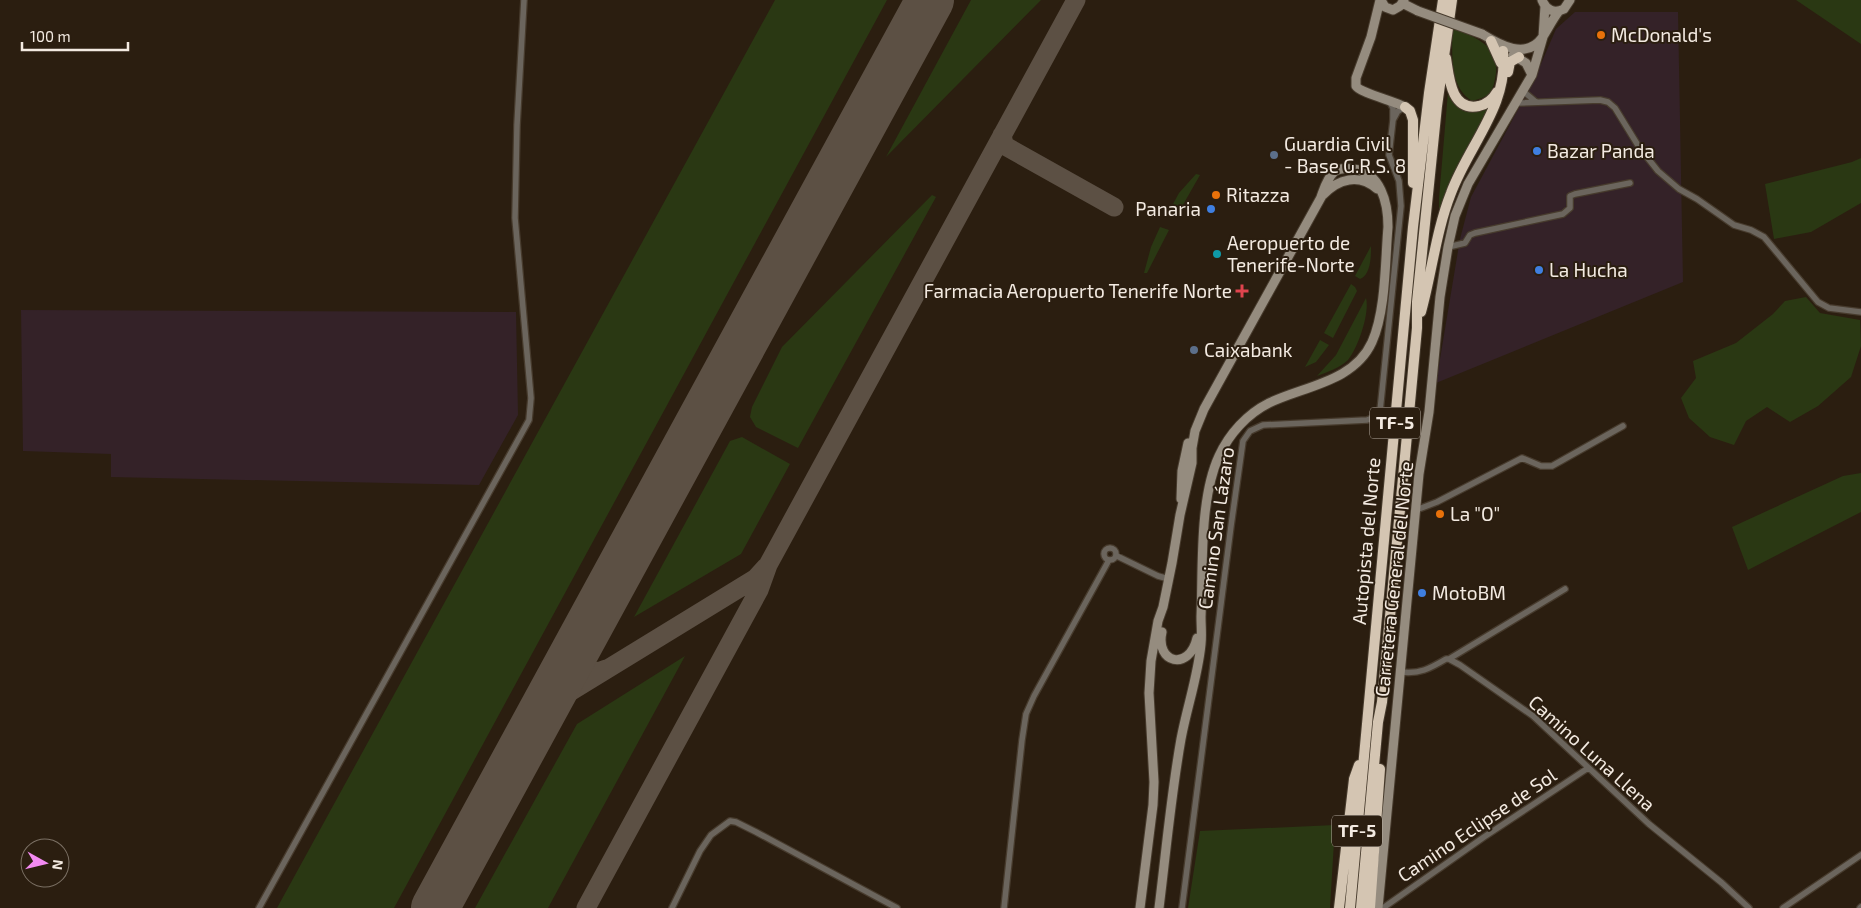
<svg xmlns="http://www.w3.org/2000/svg" width="1861" height="908" viewBox="0 0 1861 908" font-family="'Exo 2',sans-serif">
<rect width="100%" height="100%" fill="#2b1e10"/>
<path fill="#342228" d="M1575,12H1678L1683,282L1436,383L1460,239L1471,197L1535,78L1556,29Z
M21,310L516,312L518,415L479,485L111,477V454L23,451Z"/>
<path fill="#2a3813" d="M775,0H887L394,908H277Z
M971,0H1041L886,157Z
M1796,0H1861V44Z
M1452,28C1478,38 1502,47 1495,79C1492,95 1487,97 1472,101C1448,86 1453,53 1452,28Z
M1448,92C1462,114 1466,110 1489,106L1439,215V198Z
M1861,158V203L1811,232L1774,239L1765,184L1852,162Z
M1196,174L1200,175L1180,210L1173,204L1179,193Z
M932,195L936,197L798,448L756,427L750,417L752,407L782,347Z
M1160,227L1169,230L1147,273H1144L1151,247Z
M1371,246C1371,256 1371,275 1360,279L1355,276Z
M1351,284L1355,287L1357,291L1333,338L1324,333Z
M1806,297L1820,313L1860,320L1861,346L1851,377L1818,406L1790,422L1767,407L1746,421L1734,445L1710,437L1689,418L1681,398L1696,378L1693,361L1736,343L1773,314L1785,301Z
M1366,298C1370,313 1358,348 1348,360C1340,368 1327,372 1317,376L1336,355Z
M1320,340L1329,345L1316,362L1305,367Z
M742,437L790,464L741,554L634,617L730,441Z
M1861,473V512L1748,570L1732,527L1843,476Z
M685,656L548,908H475L577,724Z
M1335,825L1330,908H1188L1200,831Z"/>
<g fill="none" stroke-linecap="round" stroke-linejoin="round">
<path stroke="#5c5044" stroke-width="19" d="M1002,135L1004,144L1007,147L1114,207
M580,642C574,661 584,678 606,669
M523,748C535,728 548,711 565,695L756,578L766,567
M586,908L759,590L768,565L1076,0"/>
<path stroke="#5c5044" stroke-width="48" d="M435,908L930,0"/>
<g stroke="#473b2d" stroke-width="8">
<path id="minor" d="M1523,91L1536,102
M1516,103L1600,100L1608,102L1615,108L1639,147L1658,171L1679,189L1697,199L1734,225L1751,230L1764,237L1818,302L1829,308L1861,312
M1393,120L1398,111L1405,107
M1448,247L1465,243L1470,235L1475,233L1563,214L1570,208V196L1575,194L1630,183
M1416,510L1437,502L1522,458L1541,466H1552L1623,426
M1104 554a6 6 0 1 1 12 0a6 6 0 1 1-12 0Z
M1117,556L1158,576L1169,579
M1449,659L1565,589
M1401,672C1420,674 1429,669 1446,659H1449L1460,665L1533,716L1649,824L1722,883L1749,908
M259,908L529,420L531,398L515,218L517,125L524,0
M672,908L700,851L711,835L730,821L736,822L756,832L897,908
M1004,908L1022,740L1026,714L1034,696L1109,560
M1182,908L1231,526L1243,441L1250,431L1263,425L1367,420L1375,417L1380,411L1401,206L1399,181L1389,155L1393,120V108L1389,101
M1383,908L1484,837L1588,768
M1783,908L1861,855
M1860,908L1861,907"/>
</g>
<g stroke="#473b2d" stroke-width="11">
<path id="secondary" d="M1380,0L1371,37L1356,78V86C1360,93 1395,101 1405,107
M1381,0L1385,7L1393,10L1400,6L1404,0
M1542,0C1546,10 1554,14 1564,9L1570,0
M1402,3L1418,11
M1482,34C1500,45 1526,60 1542,38C1548,29 1552,20 1559,11
M1513,55L1526,63L1532,75
M1323,195C1338,179 1359,173 1377,189
M1181,499L1182,471L1188,443
M1162,632C1155,663 1189,672 1197,638
M1140,908L1153,805L1154,782L1149,693L1151,661L1158,621L1163,607L1172,563L1180,515L1192,463V448L1195,431L1204,409L1324,192
M1159,908C1166,852 1171,795 1181,739C1187,707 1198,676 1201,644C1202,635 1201,626 1201,617C1203,569 1199,499 1219,456C1229,434 1247,414 1269,403C1304,386 1354,382 1372,342C1386,311 1385,261 1388,227C1388,203 1381,172 1353,169C1346,168 1339,168 1334,172C1327,178 1324,189 1321,197
M1378,908L1419,474L1429,412L1440,297L1448,247L1455,216L1468,184L1532,75L1543,37L1545,6"/>
</g>
<g stroke="#473b2d" stroke-width="12">
<path id="motorway" d="M1491,41L1501,63
M1446,58C1449,77 1451,112 1479,106C1487,104 1493,99 1497,92
M1508,72L1510,62L1519,57
M1405,107L1410,111L1413,120V183
M1421,312C1432,272 1436,231 1451,193C1469,144 1509,106 1503,51
M1339,908L1354,779L1359,765
M1350,908L1413,227L1429,93L1443,0
M1361,908L1378,722L1382,702L1417,328V302L1437,106L1452,0
M1370,908L1380,769"/>
</g>
<use href="#minor" stroke="#6b655d" stroke-width="5.5"/>
<use href="#secondary" stroke="#958c7f" stroke-width="9"/>
<use href="#motorway" stroke="#d4c5b2" stroke-width="10"/>
<g stroke="#473b2d" stroke-width="11" stroke-linecap="butt">
<path id="secondary-bridge" d="M1418,11L1482,34"/>
</g>
<use href="#secondary-bridge" stroke="#958c7f" stroke-width="9"/>
</g>
<g fill="#e8710a" stroke="#2b1e10" stroke-width="2">
<circle cx="1601" cy="35" r="5"/>
<circle cx="1216" cy="195" r="5"/>
<circle cx="1440" cy="514" r="5"/>
</g>
<g fill="#3f7fe0" stroke="#2b1e10" stroke-width="2">
<circle cx="1537" cy="151" r="5"/>
<circle cx="1211" cy="209" r="5"/>
<circle cx="1539" cy="270" r="5"/>
<circle cx="1422" cy="593" r="5"/>
</g>
<g fill="#5c6f8a" stroke="#2b1e10" stroke-width="2">
<circle cx="1274" cy="155" r="5"/>
<circle cx="1194" cy="350" r="5"/>
</g>
<circle fill="#0f9aa8" stroke="#2b1e10" stroke-width="2" cx="1217" cy="254" r="5"/>
<path fill="#e0444e" stroke="#2b1e10" stroke-width="2" d="M1239.5 283.5h5v5h5v5h-5v5h-5v-5h-5v-5h5z"/>
<g text-anchor="middle" stroke-width="4" stroke-linejoin="round" paint-order="stroke">
<g fill="#2b1e10" stroke="#b7ada2" stroke-width="1">
<rect x="1370" y="407.5" width="50" height="31" rx="4"/>
<rect x="1332" y="815.5" width="50" height="31" rx="4"/>
</g>
<g font-size="18" font-weight="bold" fill="#f3eae1">
<text x="1395" y="429">TF-5</text>
<text x="1357" y="837">TF-5</text>
</g>
<g font-size="19" fill="#f3eae1" stroke="#2b1e10" text-anchor="start">
<text x="1611" y="42">McDonald's</text>
<text x="1284" y="151">Guardia Civil<tspan x="1284" dy="22">- Base G.R.S. 8</tspan></text>
<text x="1547" y="158">Bazar Panda</text>
<text x="1226" y="202">Ritazza</text>
<text x="1201" y="216" text-anchor="end">Panaria</text>
<text x="1227" y="250">Aeropuerto de<tspan x="1227" dy="22">Tenerife-Norte</tspan></text>
<text x="1549" y="277">La Hucha</text>
<text x="1232" y="298" text-anchor="end">Farmacia Aeropuerto Tenerife Norte</text>
<text x="1204" y="357">Caixabank</text>
<text x="1450" y="521">La "O"</text>
<text x="1432" y="600">MotoBM</text>
</g>
<g font-size="19" fill="#f3eae1" stroke="#2b1e10">
<text transform="translate(1216 528) rotate(-82)" y="7">Camino San Lázaro</text>
<text transform="translate(1366 541) rotate(-85)" y="7">Autopista del Norte</text>
<text transform="translate(1394 579) rotate(-84)" y="7">Carretera General del Norte</text>
<text transform="translate(1592 753) rotate(42)" y="7">Camino Luna Llena</text>
<text transform="translate(1477 825) rotate(-34)" y="7">Camino Eclipse de Sol</text>
</g>
</g>
<g transform="translate(45 863) rotate(98)"><circle r="24" fill="#2b1e10" stroke="#7b7064"/>
<path d="M0-4L9 19L0 12L-9 19Z" fill="#f38af2"/>
<text y="-8" font-size="14" font-weight="bold" text-anchor="middle" fill="#f3eae1">N</text>
</g>
<path d="M22 42v8h106v-8" fill="none" stroke="#f3eae1" stroke-width="2.5"/>
<text x="30" y="42" font-size="15" fill="#f3eae1" stroke="#2b1e10" stroke-width="4" paint-order="stroke">100 m</text>
</svg>
